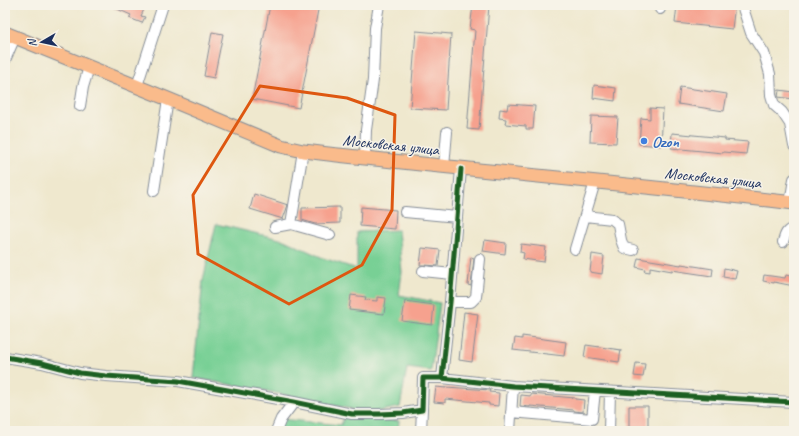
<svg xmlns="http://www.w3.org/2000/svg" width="799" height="436" viewBox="0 0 799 436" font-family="Caveat,sans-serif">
<rect width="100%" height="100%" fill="#f7f3e8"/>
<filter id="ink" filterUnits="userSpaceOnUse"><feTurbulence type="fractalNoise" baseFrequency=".025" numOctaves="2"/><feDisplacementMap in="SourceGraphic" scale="8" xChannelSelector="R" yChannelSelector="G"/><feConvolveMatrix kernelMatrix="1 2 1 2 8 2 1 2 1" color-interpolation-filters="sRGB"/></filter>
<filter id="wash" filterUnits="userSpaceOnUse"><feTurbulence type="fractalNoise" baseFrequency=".012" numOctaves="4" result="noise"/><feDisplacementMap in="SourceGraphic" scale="16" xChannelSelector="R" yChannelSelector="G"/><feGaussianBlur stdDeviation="0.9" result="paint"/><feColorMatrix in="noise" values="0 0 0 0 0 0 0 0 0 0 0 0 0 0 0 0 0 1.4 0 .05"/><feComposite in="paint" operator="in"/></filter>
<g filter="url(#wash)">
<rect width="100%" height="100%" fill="#efe8ce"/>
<path fill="#78d095" stroke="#4a807a" d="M216,224L284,240L323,258L357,269V232L398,230L402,272L399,295L440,303L431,371L407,368L400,407L370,413L262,390L193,378L203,280Z
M344,417L399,421L398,431H276L281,419L341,425Z"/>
<g id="blocks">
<path fill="#f6a18e" d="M108,5H146L141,16L145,17L142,23L129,18L131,15Z
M270,5H319L299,108L252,99Z
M473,5H489L479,130L467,129L475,30L470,29Z
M677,5H735L732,29L675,23Z
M416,31L451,34L446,110L410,108Z
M212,32L223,34L214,78L204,76Z
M594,85L616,88L615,101L593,98Z
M680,87L727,94L724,111L678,104Z
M779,90L794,92V99L778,97Z
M508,104L535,106L533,129H526V126L505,124L506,119L499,118L500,109L507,110Z
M650,108L663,109L661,146L639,144L641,118L650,119Z
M591,116L618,117L616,143L590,142Z
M672,133L725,138V140L748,142L746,154L723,152V153L671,148Z
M254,194L288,205L283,219L250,209Z
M340,207V223L315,224L302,220V208Z
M361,207L396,210L395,229L360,226Z
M485,240L506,243L505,254L483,251Z
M521,244L546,247L544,262L523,259L524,253L520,252Z
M422,248L440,250L438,266L424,265H420Z
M592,254L604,256L602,274L590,272Z
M471,257L474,258L471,286L468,285Z
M638,258L681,265V264L713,269L712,276L672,270V271L650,267V272L644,271L645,269L636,267Z
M724,268L737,271L735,279L723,277Z
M764,275L785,278L786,275L794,277V286L774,282V283L763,281Z
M351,295L366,297L365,300L377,301V297L386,298L384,314L349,310Z
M405,301L434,305L432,325L402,321Z
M464,312L478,314L472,362L459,360Z
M522,336L566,342L564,356L513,350L515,338L522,339Z
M586,345L621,350L619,362L584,357Z
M636,363L645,364L643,377L634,376Z
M436,387L446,388V387L490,390L489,392L499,393L498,406L489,405V403L445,399V403L434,402Z
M531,394L575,398V399L584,400L583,412L574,411V410L530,406V407L520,406L521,395L531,396Z
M629,406H648V431H629Z"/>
</g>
</g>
<g filter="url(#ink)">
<use href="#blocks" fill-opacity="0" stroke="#858c96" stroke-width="1"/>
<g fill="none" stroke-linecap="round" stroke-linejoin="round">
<g stroke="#858c96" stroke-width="12">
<path id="minor" d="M742,5L751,33L764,53L770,74L771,95L774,105L782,112L790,124L794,146
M660,9L661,5
M5,60L15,37
M137,86L163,5
M80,106L83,87L89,67
M365,158L366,130L373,80L375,28L379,5
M444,167L447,132
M154,191L168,99
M790,203L794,179
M405,212L457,217
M585,216L612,219L618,224L621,240L624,248L633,250
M291,224L330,235
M275,227L291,224L303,151
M783,242C785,235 786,230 794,228
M575,249L595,182
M423,271L452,274
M450,302H471L476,297L480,259
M5,357L42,363L80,373L106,376L178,381L294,402L352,414H380L403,413L422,410L423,378H442L513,386L794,402
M442,378L450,302L461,169
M511,412L592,419L595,391
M276,431L281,419L294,402
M421,431L422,410
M510,431L513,386
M609,431L610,392"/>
</g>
<g stroke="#858c96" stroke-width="15">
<path id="major" d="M5,33L168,99L281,146L303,151C466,170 630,184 794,203"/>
</g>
<use href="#minor" stroke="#fff" stroke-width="10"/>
<use href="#major" stroke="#fabb8b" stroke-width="13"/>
<g stroke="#f7f3e8" stroke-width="8">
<path id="cycleway" d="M5,357L42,363L80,373L106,376L178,381L294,402L352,414H380L403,413L422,410L423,378H442L513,386L794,402
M442,378L450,302L461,169"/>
</g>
<use href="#cycleway" stroke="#1b5e20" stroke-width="5"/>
</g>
</g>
<path fill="none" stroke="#de5710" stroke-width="3" stroke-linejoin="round" d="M260,86L347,98L395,115L392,210L362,265L289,304L198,254L193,195Z"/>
<circle fill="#3f7fe0" stroke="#f7f3e8" stroke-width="1.5" cx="644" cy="141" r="4"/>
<g text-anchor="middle" stroke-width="3" stroke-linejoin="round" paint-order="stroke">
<g font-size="16" font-weight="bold" fill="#366cbe" stroke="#f7f3e8" text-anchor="start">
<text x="652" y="147">Ozon</text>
</g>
<g font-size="16" fill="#1b2f5e" stroke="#f7f3e8">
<text transform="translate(391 144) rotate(6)" y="6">Московская улица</text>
<text transform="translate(713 177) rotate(6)" y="6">Московская улица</text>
</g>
</g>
<rect width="799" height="436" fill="none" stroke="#f7f3e8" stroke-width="20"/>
<g transform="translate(42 42) rotate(261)" stroke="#f7f3e8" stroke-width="3" paint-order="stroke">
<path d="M0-3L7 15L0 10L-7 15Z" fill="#1b2f5e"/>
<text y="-6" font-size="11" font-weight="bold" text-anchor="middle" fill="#1b2f5e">N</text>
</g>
</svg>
